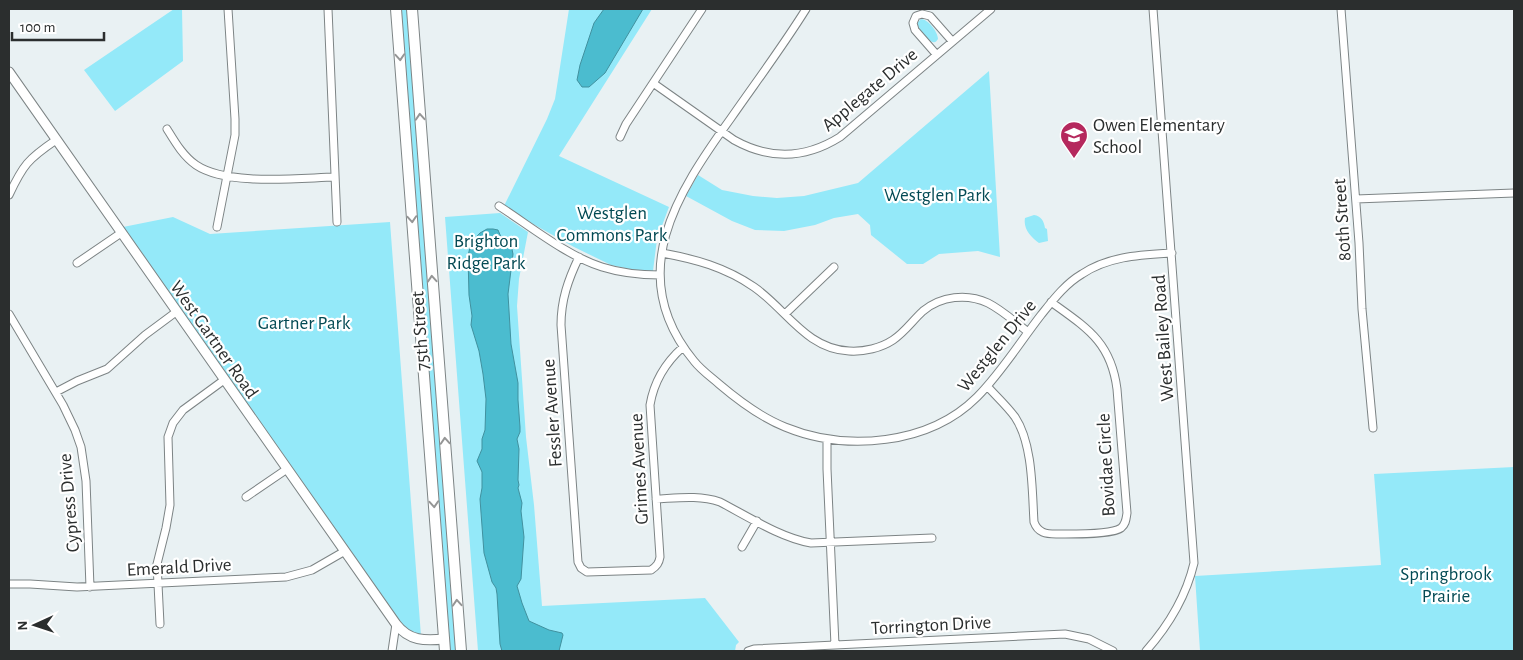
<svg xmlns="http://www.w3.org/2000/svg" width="1523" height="660" viewBox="0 0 1523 660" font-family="'Alegreya Sans',sans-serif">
<rect width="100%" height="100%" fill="#e9f1f3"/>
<path fill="#94e9f9" d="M174,9H182L183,61L115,111L84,70Z
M400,9H408L457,651H449Z
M569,9H652L559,156L669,207L657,239L653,271L634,270L611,265L574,247L533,224L504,206L547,119L555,99Z
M921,19C928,19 938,32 938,39C937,40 936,42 935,42C929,44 918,28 917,23Z
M989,71L1000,257L978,251L939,254L923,264H907L871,235L870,225L858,214L834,218L815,225L784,231L755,230L732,221L686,196L698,175L722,190L753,196L777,198L804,196L858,183Z
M500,213L528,232L519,279L517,306L526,437L534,505L542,606L705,598L739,642L736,645L735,651H478L445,217Z
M1034,215C1041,216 1044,221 1045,228L1047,229L1048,241L1039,243C1031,237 1023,229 1025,218Z
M173,217L210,234L390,222L421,636L414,635L405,628L123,227Z
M1514,467V651H1200L1195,576L1381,565L1374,474Z"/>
<path fill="#4bbccf" stroke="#41919f" d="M604,9H643L605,73L589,87H582L577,80L580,65L594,23Z
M487,229H493L498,230L501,237L510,240L513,254L508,294L511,344L518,383V400L520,427V432L517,439L519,449L518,480L519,485L518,488L522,503L521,511L524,537L521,579L517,586L522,603L529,621L549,630L562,633L563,635L559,651H502L500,644L497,594L496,588L492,582L484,553L480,499L482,488V472L477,461L482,449V439L485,430L486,399L483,374L479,351L471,325L472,316L469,295L468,256L470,247L474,239L480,233Z"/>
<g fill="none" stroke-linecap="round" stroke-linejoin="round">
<g stroke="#7d8485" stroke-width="9">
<path id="minor" d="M328,9L337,222
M806,9C783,46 756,82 731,118C677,193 623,275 694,361C701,370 711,377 719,384C739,401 760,417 785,427C846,452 929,445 977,397C1001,373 1020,342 1041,315C1053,300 1065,284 1082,274C1109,256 1140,255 1172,253
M1341,9L1359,243L1362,309L1373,428
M936,54L915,30L913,23L916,16L922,14L930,16L952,41
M653,83L734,140C770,160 805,159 840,137L991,9
M167,129C175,142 183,156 196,165C227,186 298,178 335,177
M620,137L626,124L702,9
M9,195C23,165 28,159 56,140
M1356,199L1514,193
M499,206C530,226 567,256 602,267C621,273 640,275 660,275
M217,227L235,135V119L228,9
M662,253C695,259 725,267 754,287C786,309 806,349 849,351C864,352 881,348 893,340C905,332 913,320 923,311C941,296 967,293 988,303C1002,310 1015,322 1028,332
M579,257C568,280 561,300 561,325L578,562L581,568L587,572L651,570C657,566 659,563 660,557L650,405C654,381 665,363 683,347
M77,263L121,233
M9,314L63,405L75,430L81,447L86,481L90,587
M785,314L834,267
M987,386C996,396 1007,406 1015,417C1033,444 1032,491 1034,522C1038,533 1046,534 1056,534C1070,534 1111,535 1121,528C1126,524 1126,519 1127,513L1117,389C1111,342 1087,328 1051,302
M56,392L77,381L107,369L145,335L176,312
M827,439V469L835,645
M246,497L287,469
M656,499C678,498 699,495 720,502C747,516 781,538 811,543L932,538
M742,547L757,521
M9,584H30L77,587L286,577L312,570L345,551
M160,624L157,564L166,528L170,505L168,437L173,423L183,410L224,380
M392,651L396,624
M748,651L754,649L1065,634L1089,639L1113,651
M1146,651C1169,625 1186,597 1194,563L1153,9"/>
</g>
<g stroke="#7d8485" stroke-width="11">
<path id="tertiary" d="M9,72L396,624C409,641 425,641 444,639"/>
</g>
<g stroke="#7d8485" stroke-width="12">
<path id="secondary" d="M396,9L445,651
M412,9L461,651"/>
</g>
<use href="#minor" stroke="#fff" stroke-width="7"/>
<use href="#tertiary" stroke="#fff" stroke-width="9"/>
<use href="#secondary" stroke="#fff" stroke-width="10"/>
</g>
<defs><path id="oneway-chevron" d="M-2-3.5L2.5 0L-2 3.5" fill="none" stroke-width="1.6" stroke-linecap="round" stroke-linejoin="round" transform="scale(1.25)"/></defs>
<g stroke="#959696">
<use href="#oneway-chevron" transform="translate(400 57) rotate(86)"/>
<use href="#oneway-chevron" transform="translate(420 117) rotate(-94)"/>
<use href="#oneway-chevron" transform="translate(412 219) rotate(86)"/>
<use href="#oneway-chevron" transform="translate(432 279) rotate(-94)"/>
<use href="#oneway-chevron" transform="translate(445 441) rotate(-94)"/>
<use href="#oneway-chevron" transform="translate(434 504) rotate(86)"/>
<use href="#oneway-chevron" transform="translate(457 603) rotate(-94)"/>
</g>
<defs>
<g id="school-pin" transform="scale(1.4375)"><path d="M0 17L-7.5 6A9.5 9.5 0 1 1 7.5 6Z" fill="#b5285d" stroke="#fff"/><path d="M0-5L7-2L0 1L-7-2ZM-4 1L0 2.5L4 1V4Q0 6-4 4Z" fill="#fff"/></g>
</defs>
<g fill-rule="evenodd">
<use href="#school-pin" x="1074" y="135"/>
</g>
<g text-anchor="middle" stroke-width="4.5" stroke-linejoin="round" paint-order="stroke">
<g font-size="19" fill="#2b2e2e" stroke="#fff">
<text transform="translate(869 89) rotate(-40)" y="7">Applegate Drive</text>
<text transform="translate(1341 220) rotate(-94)" y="7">80th Street</text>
<text transform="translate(419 331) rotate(-94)" y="7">75th Street</text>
<text transform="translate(1162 338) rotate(-94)" y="7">West Bailey Road</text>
<text transform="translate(215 339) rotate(55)" y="7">West Gartner Road</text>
<text transform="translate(996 345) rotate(-51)" y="7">Westglen Drive</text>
<text transform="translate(551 413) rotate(-94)" y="7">Fessler Avenue</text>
<text transform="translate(1105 465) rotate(-93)" y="7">Bovidae Circle</text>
<text transform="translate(638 469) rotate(-93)" y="7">Grimes Avenue</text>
<text transform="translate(68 503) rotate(-95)" y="7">Cypress Drive</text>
<text transform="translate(179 566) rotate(-3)" y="7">Emerald Drive</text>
<text transform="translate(931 624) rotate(-3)" y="7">Torrington Drive</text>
</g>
<g font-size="19" fill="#2b2e2e" stroke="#fff" text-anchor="start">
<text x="1093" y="131">Owen Elementary<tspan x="1093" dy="22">School</tspan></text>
</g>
<g font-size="19" fill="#034a54" stroke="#fff">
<text x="937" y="201">Westglen Park</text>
<text x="612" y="219">Westglen<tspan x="612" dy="22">Commons Park</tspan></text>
<text x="486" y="247">Brighton<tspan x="486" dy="22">Ridge Park</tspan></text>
<text x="304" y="329">Gartner Park</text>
<text x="1446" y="580">Springbrook<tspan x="1446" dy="22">Prairie</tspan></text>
</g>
</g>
<rect width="1523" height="660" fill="none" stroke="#2b2e2e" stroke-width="20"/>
<g transform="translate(35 625) rotate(267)" stroke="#ffffff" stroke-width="4" paint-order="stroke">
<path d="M0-4L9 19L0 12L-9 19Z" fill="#2b2e2e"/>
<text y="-8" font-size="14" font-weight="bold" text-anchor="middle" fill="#2b2e2e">N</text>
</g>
<path d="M12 32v8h92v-8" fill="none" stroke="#2b2e2e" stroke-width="2.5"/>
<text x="20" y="32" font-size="15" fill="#2b2e2e" stroke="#ffffff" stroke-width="4" paint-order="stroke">100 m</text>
</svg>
